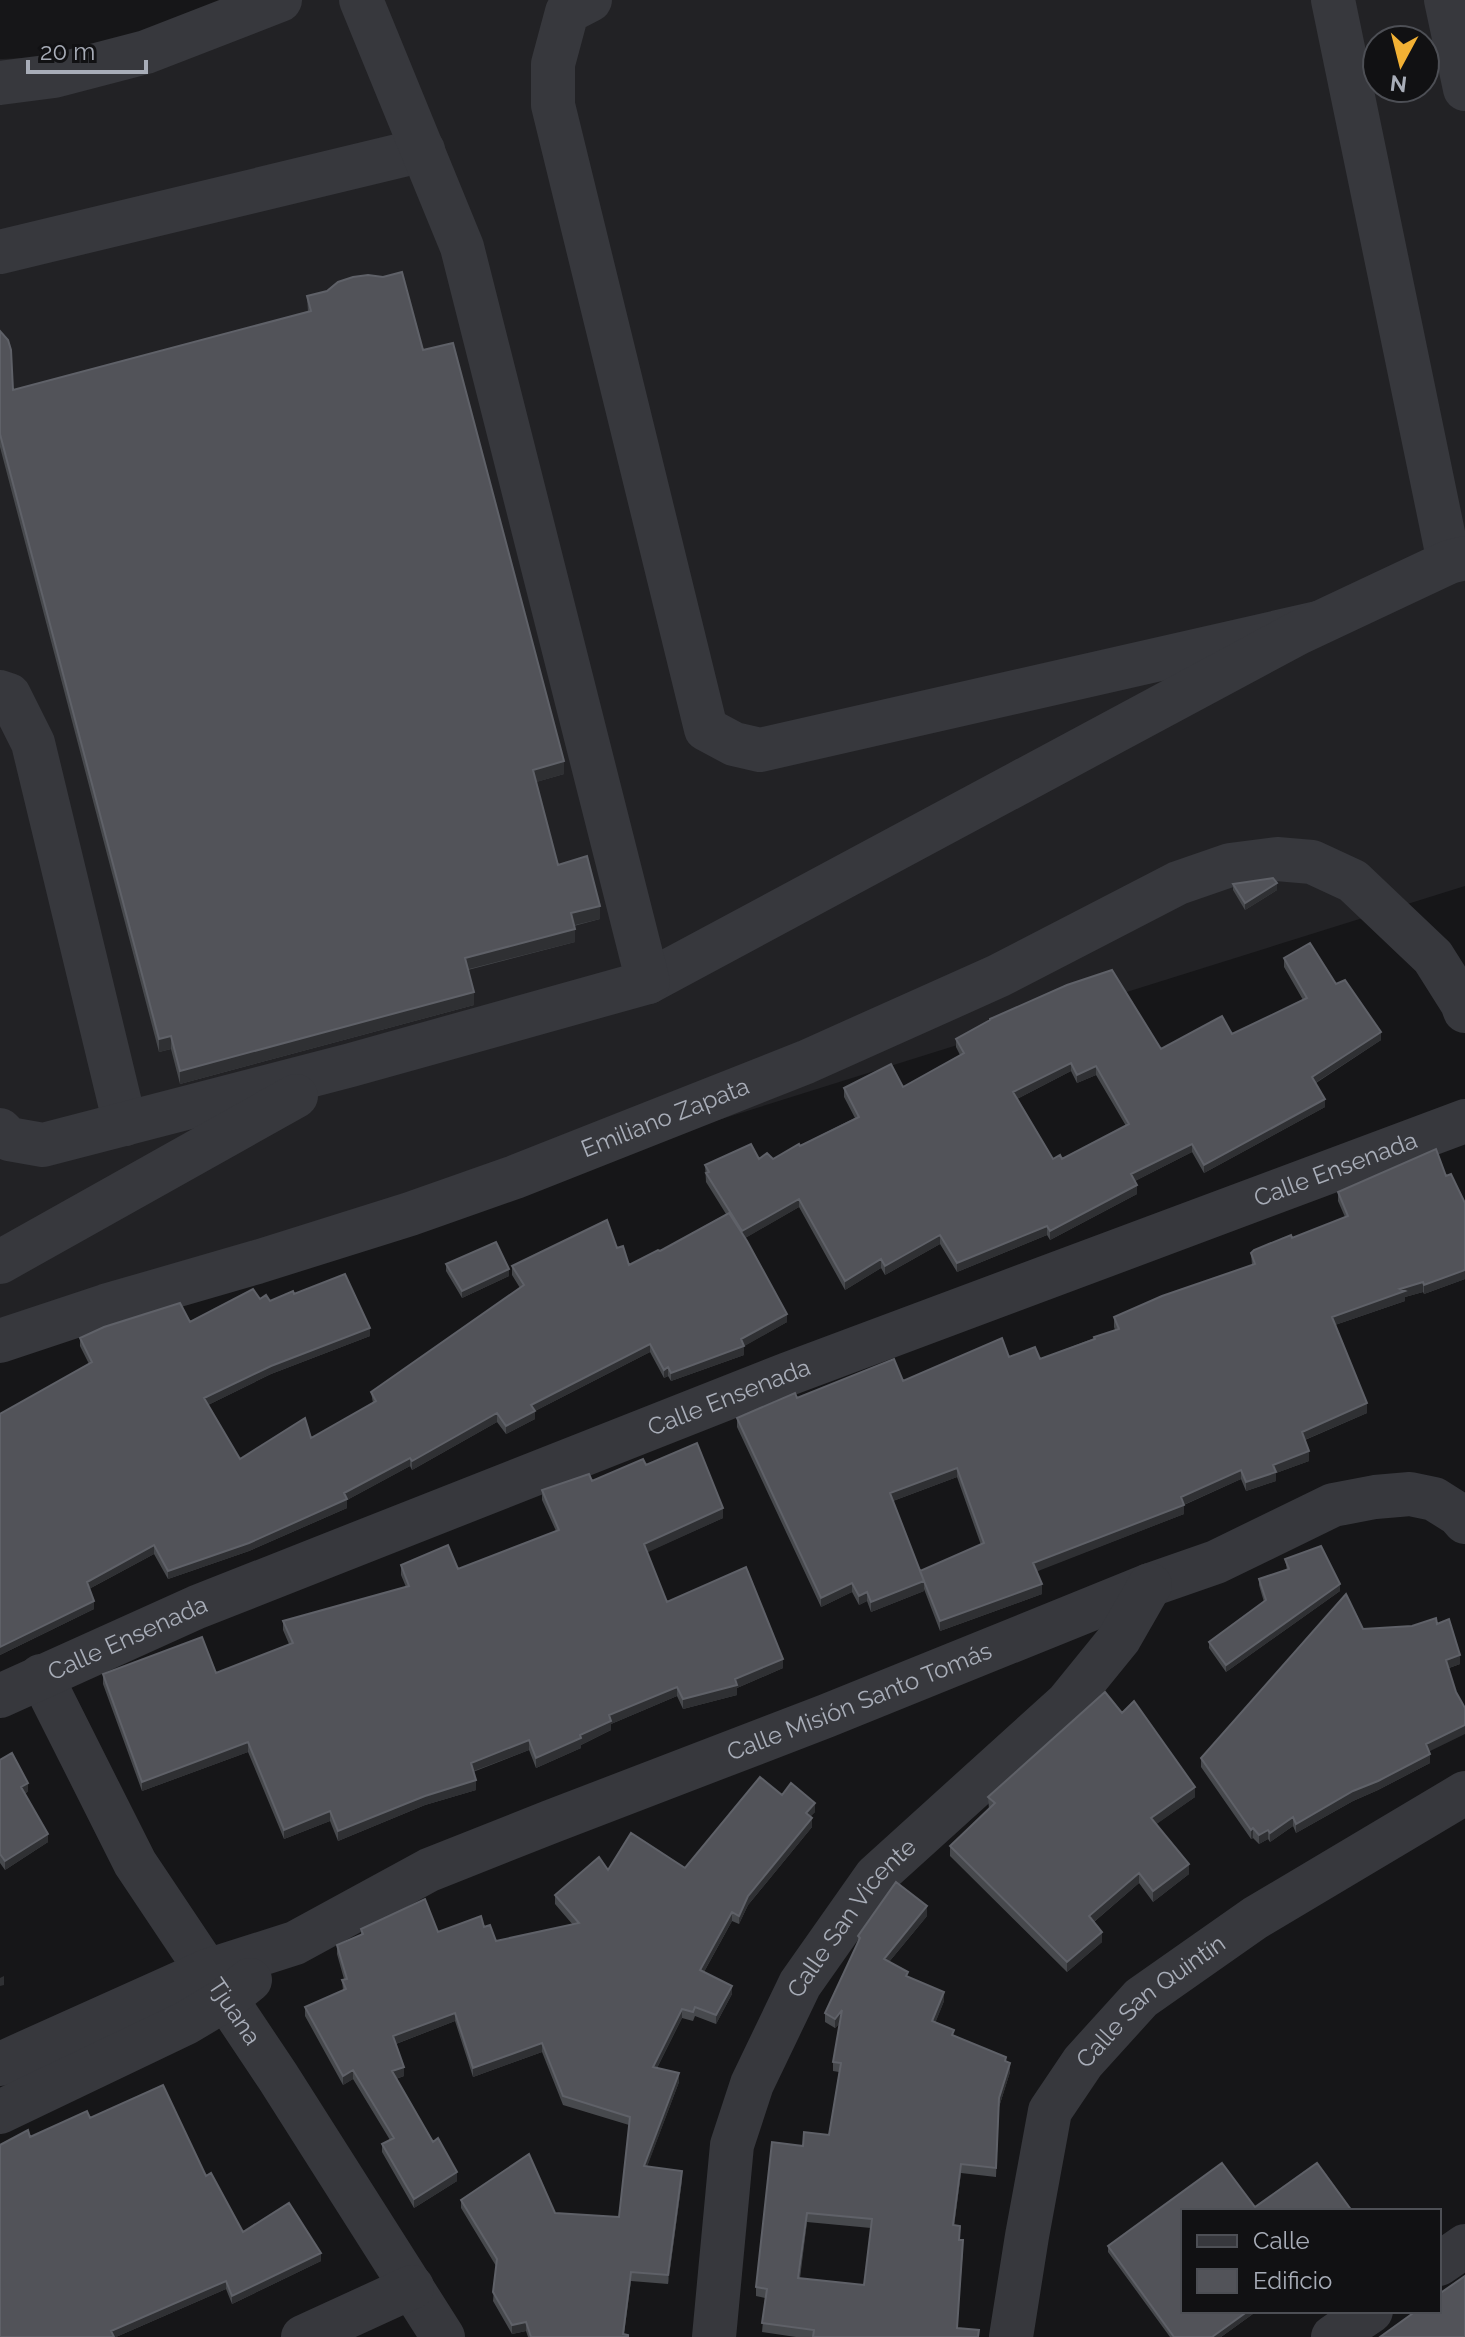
<svg xmlns="http://www.w3.org/2000/svg" width="1465" height="2337" viewBox="0 0 1465 2337" font-family="Raleway,sans-serif">
<rect width="100%" height="100%" fill="#161618"/>
<path fill="#222225" fill-rule="evenodd" d="M299,0H1465V886L0,1345V59L123,54ZM1377,40H1425V88H1377Z"/>
<g fill="none" stroke-linecap="round" stroke-linejoin="round">
<g stroke="#37383d" stroke-width="44">
<path d="M590,0L567,12L553,64V105L706,729L734,744L760,750L1318,623"/>
<path d="M1333,0L1449,562"/>
<path d="M1446,0L1465,89"/>
<path d="M0,83L54,76L146,52L280,0"/>
<path d="M0,252L423,150"/>
<path d="M0,692L9,695L33,743L125,1124"/>
<path d="M648,982L1298,633L1449,562L1465,558"/>
<path d="M0,1130L9,1139L43,1145L351,1065L648,982L462,247L361,0"/>
<path d="M0,1262L296,1096"/>
<path id="s1" d="M0,1341L105,1306L257,1262L410,1214L515,1177L806,1062L998,976L1178,883L1230,865L1277,859L1312,862L1353,881L1433,957L1462,1003L1465,1011"/>
<path id="s2" d="M41,1676L135,1863L278,2077L443,2337"/>
<path id="s3" d="M0,1696L197,1607L788,1374L1465,1121"/>
<path id="s4" d="M0,2064L207,1971L295,1943L429,1870L550,1822L826,1716L1150,1585L1216,1562L1333,1505L1375,1497L1410,1494L1434,1499L1458,1514L1465,1522"/>
<path d="M0,2112L186,2023L226,1999L250,1980"/>
<path d="M1439,2264L1465,2246"/>
<path d="M303,2337L412,2287"/>
<path id="s5" d="M714,2337L732,2145L752,2084L800,1984L876,1876L1067,1703L1119,1639L1150,1585"/>
<path id="s6" d="M1011,2337L1027,2236L1050,2111L1083,2062L1141,1998L1255,1918L1465,1793"/>
<path d="M1333,2337L1371,2311"/>
</g>
</g>
<path fill="#47494d" fill-rule="evenodd" d="M307,296L423,350L564,774L536,782L558,865L600,919L574,926L575,942L468,970L474,1005L180,1084L171,1049L159,1052L0,447V331L13,390L308,312Z
M1233,884L1277,890L1245,910L1233,890Z
M1284,958L1336,984L1381,1040L1316,1083L1325,1107L1204,1173L1192,1152L1135,1181L1137,1194L1050,1240L1047,1235L957,1272L940,1244L885,1275L881,1268L845,1290L799,1207L745,1238L787,1322L744,1346V1355L671,1381L668,1376L664,1378L650,1352L535,1411V1419L506,1434L497,1422L412,1470L410,1466L347,1500V1508L249,1551L168,1579L154,1554L89,1589L94,1609L0,1655V1414L89,1364L80,1346V1338L190,1322L260,1299L270,1301L294,1294L370,1336L271,1374L208,1405L240,1459L311,1438L373,1403L371,1392L520,1288L512,1275V1266L617,1248L629,1265L660,1251L726,1214L706,1182L705,1165L759,1159H773L855,1118L844,1097V1088L903,1087L960,1055L956,1047V1039L990,1021V1019L1161,1049L1232,1034L1303,1000L1284,967ZM1071,1071L1077,1083L1096,1075L1126,1126L1062,1159H1053L1017,1099Z
M1446,1176L1465,1203V1279L1424,1294L1423,1292L1405,1297V1301L1335,1325L1367,1413L1305,1440L1309,1461L1276,1473V1481L1246,1491L1241,1479L1184,1505V1514L1036,1571L1042,1594L940,1631L924,1589V1591L871,1612L867,1601L859,1605L852,1592L821,1607L737,1427V1418L797,1398L903,1381L1009,1357L1040,1359L1115,1330L1114,1327V1317L1252,1265L1251,1253L1292,1238L1345,1217L1338,1201V1192ZM957,1477L981,1545L920,1571L893,1501Z
M446,1264L509,1276L462,1298L446,1271Z
M646,1465L723,1518L647,1552L667,1602L783,1668L737,1688V1695L683,1709L677,1696L611,1724V1730L581,1745V1748L536,1768L529,1750L473,1772L476,1790L425,1805L338,1841L330,1821L284,1839L248,1752L142,1791L103,1684V1674L216,1673L289,1644L283,1630V1621L406,1587L401,1575V1565L458,1569L556,1531L542,1500V1490L592,1481Z
M1285,1559L1340,1591L1226,1672L1209,1648V1642L1264,1602L1259,1585V1579L1287,1570Z
M1437,1624L1460,1664L1449,1668L1429,1752L1430,1763L1378,1790L1353,1801L1296,1833L1293,1826L1270,1842L1268,1839L1259,1844L1253,1838L1251,1839L1201,1767V1758L1363,1629L1412,1626Z
M1122,1713L1195,1797L1156,1824L1189,1874L1153,1902L1139,1883L1094,1922L1102,1942L1067,1972L950,1856V1846L989,1809L988,1797Z
M0,1760L28,1791L25,1794L48,1842L5,1870L0,1863Z
M782,1795L815,1812L810,1816L812,1827L748,1905L739,1924L732,1921L704,1972L732,1994L716,2024L695,2016L693,2021L682,2018L657,2068L679,2082L647,2166L682,2180L668,2284L631,2281L624,2334L628,2337H528L526,2331L512,2334L493,2301L496,2266L461,2208V2200L555,2213L619,2217L629,2125L563,2105L542,2052L473,2077L455,2021L396,2044L404,2076L396,2079L457,2181L414,2208L382,2152V2144L390,2140L353,2079L343,2085L305,2016V2007L343,1990L342,1980L344,1979L337,1954V1945L361,1935V1929L438,1932L484,1927L496,1941L573,1925L555,1904V1895L608,1870L685,1868Z
M927,1916L889,1962L908,1977L944,2001L935,2023L954,2035L1006,2062L1010,2072L999,2107L996,2177L961,2173L954,2225L963,2250L957,2328L979,2337H796L762,2332L765,2298L756,2296V2287L803,2146L829,2135L839,2072L833,2071V2062L840,2023L835,2028L825,2022V2013L858,1943V1936ZM807,2222L871,2228L864,2285L800,2278Z
M90,2118L206,2176L243,2232L321,2261L232,2304L226,2289L116,2337H0L30,2137Z
M1108,2246L1183,2311H1257L1221,2337H1170L1108,2252Z"/>
<path fill="#2f3033" d="M564,761V774L533,783V770Z
M1277,883V890L1245,910V903Z
M600,906V919L571,926V913Z
M575,929V942L465,970V958Z
M474,992V1005L180,1084V1071Z
M1381,1032V1040L1312,1085V1077Z
M171,1036V1049L159,1052V1039Z
M1071,1063V1071L1013,1101V1092Z
M1096,1066V1075L1077,1083V1075Z
M1325,1099V1107L1204,1173V1165Z
M1192,1144V1152L1131,1183V1174Z
M1137,1185V1194L1050,1240V1231Z
M799,1199V1207L742,1240V1231Z
M1047,1226V1235L957,1272V1263Z
M940,1235V1244L885,1275V1266Z
M881,1259V1268L845,1290V1281Z
M509,1269V1276L462,1298V1291Z
M1465,1270V1279L1424,1294V1285Z
M1423,1282V1292L1405,1297V1301L1332,1326V1317L1400,1289Z
M787,1314V1322L743,1347L744,1346V1355L671,1381V1373L741,1339Z
M370,1328V1336L271,1374L204,1407V1398L271,1366Z
M650,1344V1352L535,1411V1419L506,1434V1426L531,1405Z
M668,1367V1376L664,1378V1370Z
M1367,1403V1413L1302,1441V1432Z
M497,1413V1422L412,1470V1461Z
M1309,1451V1461L1276,1473V1481L1246,1491V1482L1273,1465Z
M410,1458V1466L347,1500V1508L249,1551L168,1579V1571L344,1493Z
M957,1468V1477L890,1502V1493Z
M1241,1470V1479L1181,1506V1497Z
M1184,1505V1514L1033,1573V1563Z
M723,1508V1518L644,1554V1544Z
M154,1545V1554L87,1590V1582Z
M924,1581V1591L871,1612V1602Z
M852,1583V1592L821,1607V1598Z
M1042,1584V1594L940,1631V1621Z
M1340,1584V1591L1226,1672V1665Z
M867,1592V1601L859,1605V1596Z
M94,1601V1609L0,1655V1647Z
M1460,1655V1664L1446,1669V1660Z
M783,1659V1668L737,1688V1695L683,1709V1699Z
M677,1687V1696L611,1724V1730L581,1745V1748L536,1768V1758L580,1735L609,1715Z
M1465,1725V1734L1426,1753V1744Z
M529,1740V1750L471,1772V1763Z
M248,1742V1752L142,1791V1782Z
M1430,1754V1763L1378,1790L1353,1801L1296,1833V1824L1353,1791Z
M476,1780V1790L425,1805L338,1841V1831L425,1796Z
M28,1783V1791L21,1796V1787Z
M1195,1787V1797L1151,1828V1818Z
M815,1803V1812L806,1822V1813Z
M330,1811V1821L284,1839V1830Z
M1293,1817V1826L1270,1842V1833Z
M812,1818V1827L748,1905L739,1924V1916L748,1896Z
M1253,1828V1838L1251,1839V1830Z
M1268,1830V1839L1259,1844V1835Z
M48,1834V1842L5,1870V1861Z
M1189,1864V1874L1153,1902V1891Z
M1139,1873V1883L1089,1926V1916Z
M927,1906V1916L884,1968V1959Z
M732,1912V1921L700,1979V1970Z
M1102,1932V1942L1067,1972V1962Z
M4,1976V1985L0,1986V1978Z
M732,1986V1994L716,2024V2015Z
M944,1992V2001L932,2031V2021Z
M682,2009V2018L653,2076V2067Z
M842,2010V2020L835,2028V2019Z
M455,2013V2021L393,2045V2036Z
M542,2043V2052L473,2077V2068Z
M1010,2063V2072L999,2107L996,2177L999,2098Z
M404,2067V2076L392,2080V2071Z
M353,2070V2079L343,2085V2076Z
M679,2073V2082L644,2175V2166Z
M961,2164V2173L953,2235V2225Z
M682,2171V2180L668,2284V2275Z
M457,2172V2181L414,2208V2199Z
M807,2213V2222L798,2287V2278Z
M321,2253V2261L232,2304V2296Z
M631,2272V2281L623,2337Z
M226,2281V2289L116,2337H111V2331Z
M1248,2311H1257L1221,2337H1212Z
M526,2322V2331L512,2334V2325Z"/>
<path fill="#525359" stroke="#5f6168" stroke-width="2" fill-rule="evenodd" d="M402,272L423,350L453,343L564,761L533,770L558,865L587,856L600,906L571,913L575,929L465,958L474,992L180,1071L171,1036L159,1039L0,434V331L8,340L11,350L13,390L311,311L307,296L327,291L338,282L353,277L368,275L383,277Z
M1273,878L1277,883L1245,903L1233,884Z
M1310,943L1336,984L1345,980L1381,1032L1312,1077L1325,1099L1204,1165L1192,1144L1131,1174L1137,1185L1050,1231L1047,1226L957,1263L940,1235L885,1266L881,1259L845,1281L799,1199L742,1231L706,1173L709,1172L705,1165L751,1144L759,1159L767,1153L773,1159L799,1144L800,1146L859,1117L844,1088L891,1064L903,1087L964,1053L956,1039L990,1020V1019L1067,985L1112,970L1161,1049L1222,1016L1232,1034L1307,998L1284,958ZM1071,1063L1077,1075L1096,1066L1129,1124L1062,1159L1060,1155L1053,1159L1013,1092Z
M1436,1149L1446,1176L1451,1174L1465,1203V1270L1424,1285L1423,1282L1400,1289L1405,1291L1332,1317L1367,1403L1302,1432L1309,1451L1273,1465L1276,1472L1246,1482L1241,1470L1181,1497L1184,1505L1033,1563L1042,1584L940,1621L920,1571L984,1543L957,1468L890,1493L924,1581L871,1602L867,1592L859,1596L852,1583L821,1598L737,1418L795,1393L797,1398L894,1359L903,1381L1002,1338L1009,1357L1035,1347L1040,1359L1095,1339L1094,1337L1119,1329L1114,1317L1162,1296L1255,1264L1251,1253L1254,1250L1291,1235L1292,1238L1348,1216L1338,1192Z
M729,1213L747,1241L787,1314L741,1339L744,1346L671,1373L668,1367L664,1370L650,1344L531,1405L535,1411L506,1426L497,1413L412,1461L410,1458L344,1493L347,1499L249,1543L168,1571L154,1545L87,1582L94,1601L0,1647V1414L92,1362L80,1338L104,1327L180,1303L190,1322L253,1289L260,1299L266,1295L270,1301L293,1291L294,1294L345,1274L370,1328L271,1366L204,1398L240,1459L305,1418L311,1438L376,1401L371,1392L524,1285L512,1266L607,1220L617,1248L623,1246L629,1265L658,1250L660,1251Z
M496,1242L509,1269L462,1291L446,1264Z
M697,1443L723,1508L644,1544L667,1602L746,1567L783,1659L735,1679L737,1685L683,1699L677,1687L609,1715L611,1721L580,1735L581,1738L536,1758L529,1740L471,1763L476,1780L425,1796L338,1831L330,1811L284,1830L248,1742L142,1782L103,1674L202,1637L216,1673L293,1643L283,1621L409,1586L401,1565L448,1545L458,1569L559,1530L542,1490L589,1474L592,1481L643,1459L646,1465Z
M1321,1546L1340,1584L1226,1665L1209,1642L1266,1600L1259,1579L1289,1569L1285,1559Z
M1346,1594L1363,1629L1412,1626L1436,1618L1437,1624L1449,1619L1460,1655L1446,1660L1456,1692L1465,1708V1725L1426,1744L1430,1754L1378,1781L1353,1791L1296,1824L1293,1817L1270,1833L1268,1830L1259,1835L1253,1828L1251,1830L1201,1758Z
M1105,1692L1122,1713L1134,1701L1195,1787L1151,1818L1189,1864L1153,1891L1139,1873L1089,1916L1102,1932L1067,1962L950,1846L995,1803L988,1797Z
M12,1753L28,1783L21,1787L48,1834L5,1861L0,1854V1760Z
M760,1777L782,1795L791,1783L815,1803L806,1813L812,1818L748,1896L739,1916L732,1912L700,1970L732,1986L716,2015L695,2007L693,2012L682,2009L653,2067L679,2073L644,2166L682,2171L668,2275L631,2272L623,2334L628,2335V2337H531L526,2322L512,2325L493,2292L497,2259L461,2200L529,2154L555,2213L619,2217L630,2117L563,2096L542,2043L473,2068L455,2013L393,2036L404,2067L392,2071L433,2142L438,2138L457,2172L414,2199L382,2144L394,2138L353,2070L343,2076L305,2007L346,1989L342,1980L347,1979L337,1945L363,1934L361,1929L425,1899L438,1932L481,1916L484,1927L490,1925L496,1941L579,1923L555,1895L599,1857L608,1870L631,1833L685,1868Z
M896,1882L927,1906L884,1959L908,1972L906,1976L944,1992L932,2021L954,2030L952,2035L1006,2057L1005,2061L1010,2063L999,2098L996,2168L961,2164L953,2225L960,2226L959,2240H963L957,2328L979,2330L978,2337H813L814,2330L762,2323L767,2289L756,2287L772,2142L803,2146L804,2132L829,2135L841,2063L833,2062L842,2010L835,2019L825,2013L860,1938L858,1936ZM807,2213L872,2219L864,2285L798,2278Z
M163,2085L206,2176L211,2173L243,2232L289,2203L321,2253L232,2296L226,2281L111,2331L114,2337H0V2145L28,2130L30,2137L87,2111L90,2118Z
M1222,2163L1255,2207L1317,2163L1352,2211H1183V2311H1248L1212,2337H1174L1108,2246Z
M1465,2276V2337H1380L1416,2311H1439V2294Z"/>
<g text-anchor="middle" stroke-width="6" stroke-linejoin="round" paint-order="stroke">
<g font-size="24" fill="#a8adb8" stroke="#111113">
<text dy="8" stroke="none"><textPath href="#s1" startOffset="702">Emiliano Zapata</textPath></text>
<text dy="8" stroke="none"><textPath href="#s3" startOffset="1436">Calle Ensenada</textPath></text>
<text dy="8" stroke="none"><textPath href="#s3" startOffset="788">Calle Ensenada</textPath></text>
<text dy="8" stroke="none"><textPath href="#s3" startOffset="140">Calle Ensenada</textPath></text>
<text dy="8" stroke="none"><textPath href="#s4" startOffset="934">Calle Misión Santo Tomás</textPath></text>
<text dy="8" stroke="none"><textPath href="#s5" startOffset="452">Calle San Vicente</textPath></text>
<text dy="8" stroke="none"><textPath href="#s6" startOffset="380">Calle San Quintín</textPath></text>
<text dy="8" stroke="none"><textPath href="#s2" startOffset="388">Tjuana</textPath></text>
</g>
</g>
<rect x="1181" y="2209" width="260" height="104" fill="#111113" stroke="#4d4f55" stroke-width="2"/>
<rect x="1197" y="2235" width="40" height="12" fill="#37383d" stroke="#4d4f55" stroke-width="2"/>
<text x="1253" y="2249" font-size="24" fill="#a8adb8">Calle</text>
<rect x="1197" y="2269" width="40" height="24" fill="#525359" stroke="#4d4f55" stroke-width="2"/>
<text x="1253" y="2289" font-size="24" fill="#a8adb8">Edificio</text>
<g transform="translate(1401 64) rotate(187)"><circle r="38" fill="#111113" stroke="#4d4f55" stroke-width="2"/>
<path d="M0-6L14 30L0 20L-14 30Z" fill="#f2b134"/>
<text y="-12" font-size="22" font-weight="bold" text-anchor="middle" fill="#a8adb8">N</text>
</g>
<path d="M28 60v12h118v-12" fill="none" stroke="#a8adb8" stroke-width="4"/>
<text x="40" y="60" font-size="24" fill="#a8adb8" stroke="#111113" stroke-width="6" paint-order="stroke">20 m</text>
</svg>
